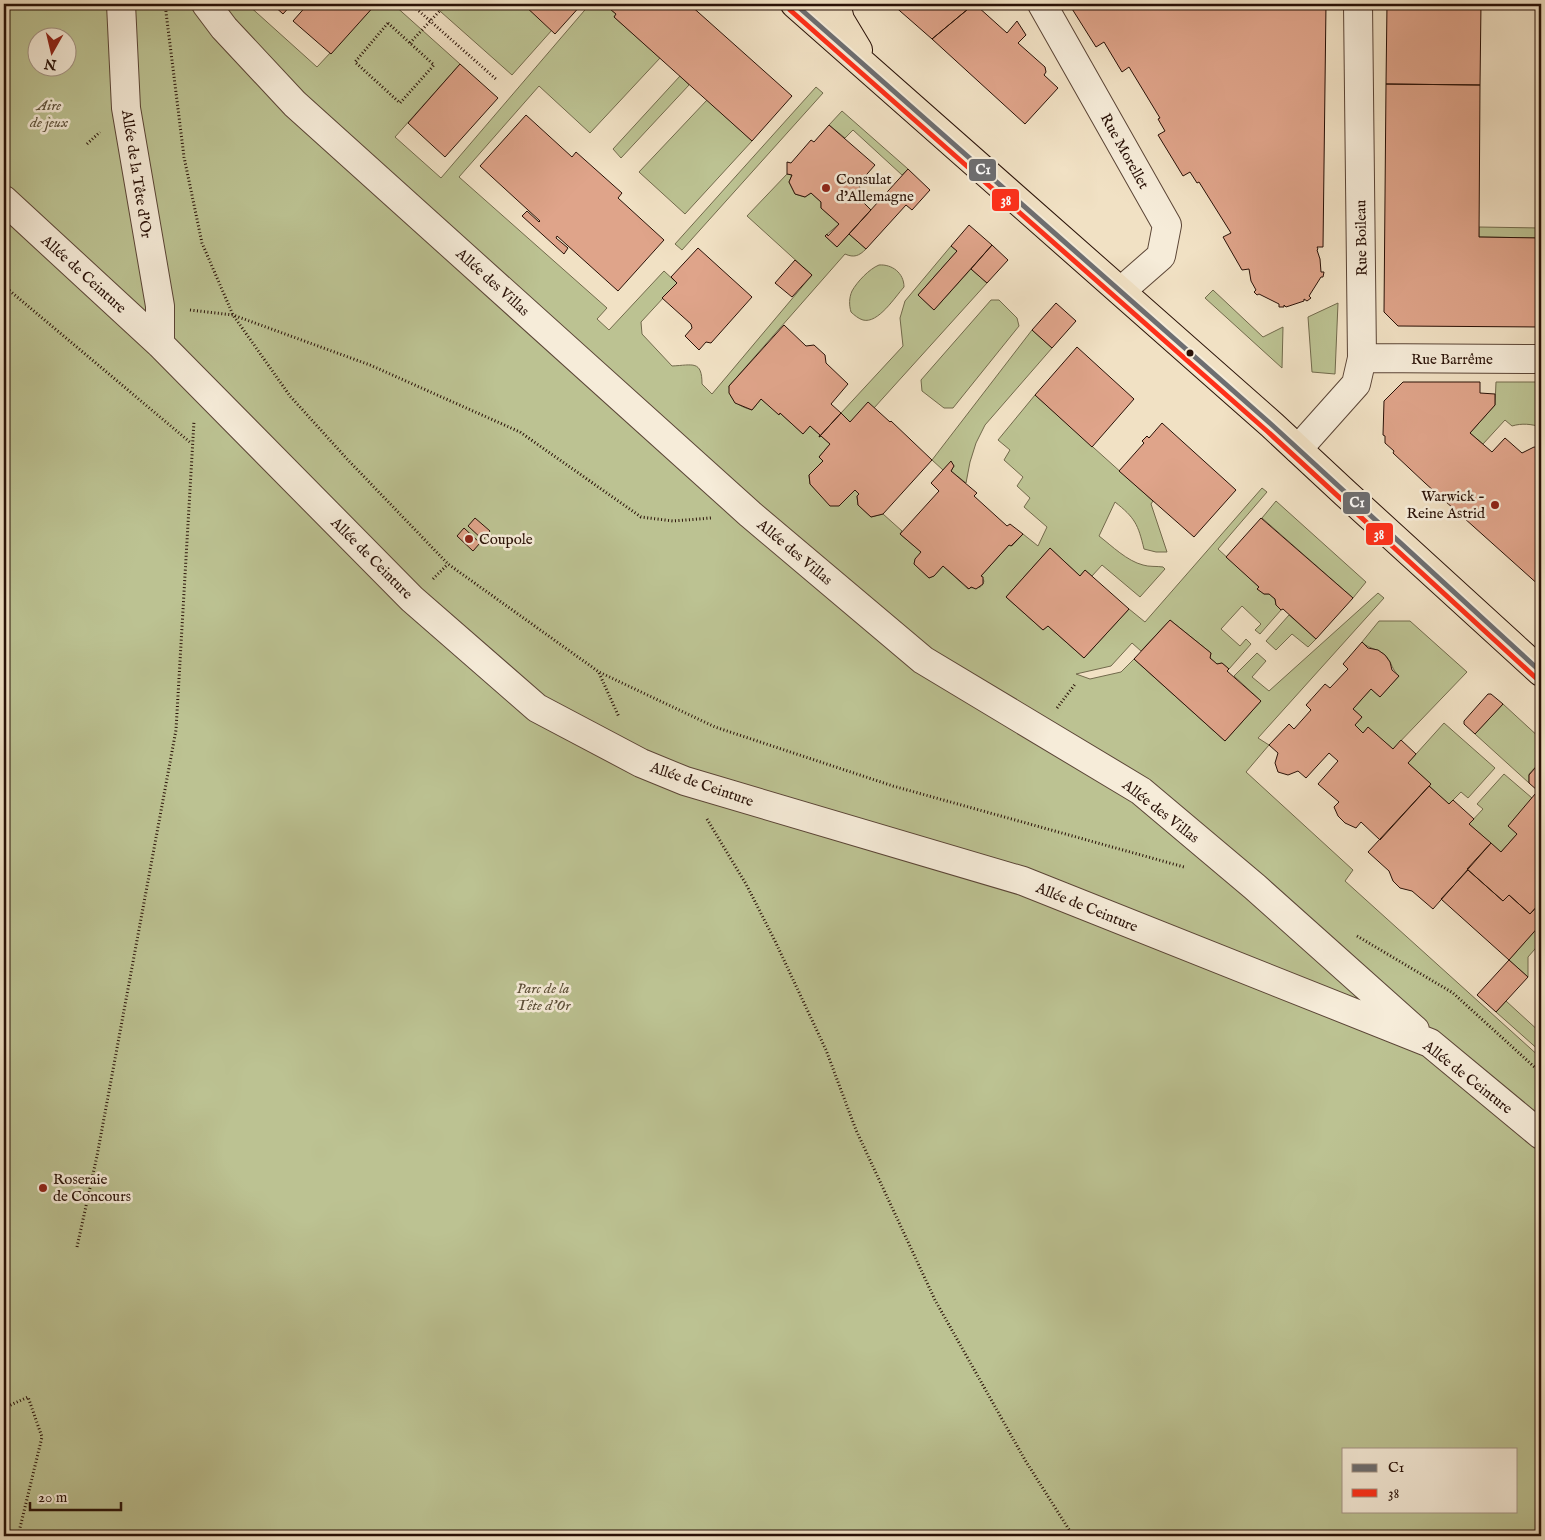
<svg xmlns="http://www.w3.org/2000/svg" width="1545" height="1540" viewBox="0 0 1545 1540" font-family="'IM FELL English',serif">
<rect width="100%" height="100%" fill="#f1e1c4"/>
<filter id="stains"><feTurbulence type="fractalNoise" baseFrequency=".004" numOctaves="4"/><feColorMatrix values="0 0 0 0 .2 0 0 0 0 .09 0 0 0 0 .02 0 0 0 .5 -.17"/></filter>
<radialGradient id="worn" r=".72"><stop offset=".6" stop-color="#630" stop-opacity="0"/><stop offset="1" stop-color="#630" stop-opacity=".3"/></radialGradient>
<path fill="#bcc292" stroke="#726a4c" fill-rule="evenodd" d="M4,4H247L317,67L376,4H393L460,64L395,137L441,178L590,4H604L616,14L614,17L660,58L590,133L539,86L459,177L607,308L597,319L609,330L664,271L677,283L641,322L642,334L672,366C693,365 702,360 702,384L712,394L812,275L747,216L787,174L792,175L789,182L795,194L805,197L811,193L821,202V208L839,224L825,236L837,247L849,234L866,249C859,256 854,258 845,254L729,386C730,401 738,406 752,410L761,399L779,414L780,413L803,434L810,426L830,444L819,457L823,461L809,475L810,484L830,505L855,490L859,494L857,496L858,505L871,517L883,514L902,531L900,534L921,552L914,564L929,578L934,576L943,566L968,589C974,585 981,592 984,581L981,576L1009,545L1012,546L1023,534L1038,546L1047,527L1024,507L1030,498L1017,486L1023,477L1004,460L1010,450L998,440L1035,395L1153,501L1151,504L1167,552H1156L1144,549C1138,524 1135,518 1115,502L1099,536C1112,546 1127,561 1143,565C1149,567 1157,566 1163,567L1165,569L1140,597L1102,565L1092,576L1085,570L1080,576L1050,548L1006,597L1043,630L1048,626L1084,658L1129,609L1145,622L1262,488L1267,492L1218,549L1259,587L1258,589L1264,594H1269L1275,599L1276,605L1281,610L1260,634L1255,630L1261,624L1242,606L1221,629L1240,646L1246,639L1251,644L1229,669L1222,663L1217,664L1210,658L1211,653L1170,620L1141,651L1132,643L1111,666L1076,674L1090,679L1121,672L1134,659L1225,741L1261,701L1234,676L1257,653L1266,661L1252,677L1269,691L1378,593L1384,598L1258,738L1269,745L1246,772L1353,870L1345,881L1541,1058V1536H4ZM38,38H68V68H38ZM1344,1449H1516V1511H1344Z
M432,4H523L552,30L512,75Z
M680,76L689,85L621,158L613,149Z
M816,87L823,93L682,250L675,244Z
M707,100L752,141L685,214L639,172Z
M842,111L908,169L902,175L853,130L845,138L829,125Z
M1479,227L1541,228V238L1479,237Z
M951,246L957,251L918,295L934,310L971,269L987,283L874,408L850,422L841,413L903,346L900,318L905,301Z
M879,265C892,264 904,273 904,287C895,297 878,324 863,320C859,319 854,315 851,312C849,305 849,298 852,291C857,282 869,269 879,265Z
M1213,290L1263,337L1283,327L1282,368L1205,298Z
M991,300H999L1017,318L1019,326L953,408H944L922,391L921,380Z
M1338,303L1335,374L1312,372L1308,317Z
M1032,330L1052,348L985,425L976,443L970,462L966,483L951,471L954,466L951,462L943,470L932,460Z
M1496,382H1541V427C1531,424 1522,423 1512,426L1505,420L1483,444L1470,433L1495,405Z
M1276,501L1366,582L1353,598L1262,518Z
M1289,615L1316,639L1308,647L1292,634L1276,650L1266,641Z
M1379,621H1410L1467,672L1393,749L1368,728L1363,733L1355,725L1362,717L1353,709L1371,689L1380,697L1399,676C1392,670 1392,663 1386,656C1378,648 1370,650 1362,642Z
M1503,704L1541,739V761L1529,774V783L1475,734Z
M1444,723L1495,768L1468,798L1461,792L1449,804L1429,786L1430,783L1408,763Z
M1504,774L1532,798L1517,834L1501,852L1469,824L1483,809L1477,804Z
M1541,924V942L1528,957V977L1509,960Z
M1506,1001L1541,1033V1052L1496,1012Z"/>
<path fill="#dfa48a" stroke="#291107" d="M272,4H292L283,14Z
M308,4H376L331,54L293,21Z
M523,4H582L555,34Z
M604,4H689L792,96L752,141L614,17L616,14Z
M892,4H974L932,39Z
M974,4H979L977,6L1007,33L1017,21L1026,35L1018,43L1045,67L1046,72L1044,75L1058,88L1025,124L932,39Z
M1069,4H1326L1323,247H1317L1318,249L1317,250L1320,259L1321,272H1324L1323,277H1321L1309,296L1311,298L1307,301L1304,299V301L1286,307L1284,305V307H1279V304L1259,294L1257,295L1254,292L1256,290L1251,281L1249,269L1242,270L1223,237L1231,233L1199,182L1197,183L1190,172L1183,176L1158,135L1165,131L1158,119L1160,118L1129,67L1122,72L1104,42L1096,47Z
M1387,4H1481L1480,85L1386,84Z
M460,64L498,98L445,157L408,123Z
M1386,84L1480,85L1479,237L1541,238V327L1398,326L1384,312Z
M526,115L572,157L576,152L622,193L618,198L664,240L618,291L557,236L556,238L568,248L564,254L522,216L527,211L539,222L540,221L480,166Z
M829,125L875,165L860,182L861,184L859,186L863,193L861,200L871,210L837,247L825,236L827,234L828,236L839,224L821,208V202L811,193L805,197L795,194L789,182L792,175L787,174V162L791,163L811,140L814,142Z
M908,169L930,190L912,210L906,205L866,249L849,234Z
M969,225L992,245L934,310L918,295L957,251L951,246Z
M992,245L1008,260L987,283L971,269Z
M698,248L752,297L711,343L706,342L699,350L685,336L692,328L691,324L662,298L677,283L671,277Z
M795,260L812,275L792,297L775,283Z
M1056,303L1076,321L1052,348L1032,330Z
M784,325L806,346L814,345L825,355L826,363L848,384L831,404L841,413L819,437L820,435L810,426L803,434L780,413L779,415L761,399L752,410L735,403L729,393V386Z
M1077,347L1134,399L1092,447L1035,395Z
M1403,382H1480V393L1495,394V405L1470,433L1492,452L1505,438L1522,453L1534,447L1541,448V587L1425,483L1393,453L1394,451L1385,443V436L1383,435L1384,401Z
M868,402L890,422L891,421L932,460L883,514L871,517L858,505L857,496L859,494L855,490L839,506H830L810,484L809,475L823,461L819,457L830,444L821,436L819,437L841,413L850,422Z
M1162,423L1236,490L1194,537L1119,471L1144,443L1142,441L1147,436L1149,438Z
M951,461L954,466L951,471L977,493L974,496L1007,526L1010,524L1023,534L1011,546L1009,545L981,576L983,577V584L976,589L971,587L969,589L943,566L934,576L929,578L914,564L915,559L921,552L900,534L939,491L931,483Z
M475,518L490,531L483,540L468,526Z
M1261,518L1353,598L1316,639L1283,609L1281,610L1276,605L1275,599L1269,594H1264L1257,589L1259,587L1226,557Z
M464,528L480,543L473,551L457,536Z
M1050,548L1080,576L1085,570L1129,609L1084,658L1048,626L1043,630L1006,597Z
M1170,620L1211,653L1210,658L1217,664L1222,663L1229,669L1227,671L1261,701L1225,741L1134,659Z
M1362,642L1368,648L1378,650L1385,655L1390,662L1392,670L1399,676L1380,697L1371,689L1353,709L1362,717L1355,725L1363,733L1368,727L1393,749L1401,740L1416,754L1408,763L1431,784L1380,840L1361,822L1356,828L1345,823L1338,816L1334,807L1339,802L1318,784L1338,761L1329,753L1306,778L1298,771L1288,775L1278,772L1275,763L1278,753L1269,745L1289,724L1294,729L1311,710L1306,705L1325,684L1330,688L1348,669L1343,664Z
M1488,694H1491L1503,704L1475,734L1464,724V721Z
M1541,761V787L1538,791L1529,783V775Z
M1429,786L1449,804L1453,800L1474,819L1469,824L1491,843L1433,909L1412,891L1400,888L1393,881L1389,871L1368,852Z
M1541,787V902L1530,914L1509,895L1503,901L1467,869L1491,843L1501,852L1517,834L1508,826Z
M1468,870L1503,901L1509,895L1530,914L1541,902V924L1509,960L1441,899Z
M1509,960L1528,977L1496,1012L1477,995Z"/>
<g fill="none" stroke-linecap="round" stroke-linejoin="round">
<g stroke="#5b4536" stroke-width="30">
<path id="minor" d="M121,4L126,108L160,306V344
M206,4L224,28L295,104L750,514L923,660L1141,791L1255,887L1415,1030
M1042,4L1167,225L1161,256L1121,291
M4,200L160,344L412,599L537,708L641,763L685,781L1023,881L1430,1043L1541,1135
M1362,358L1541,359
M1298,449L1356,384L1362,358L1358,4"/>
</g>
<g stroke="#291107" stroke-width="30">
<path id="major" d="M795,4L1272,425L1345,493L1541,672
M836,4L840,20L858,50"/>
</g>
<path stroke="#291107" stroke-width="3" stroke-dasharray="1 2.5" stroke-linecap="butt" d="M165,4L184,157L202,243L233,315L290,396L348,460L448,564L599,672L715,727L893,786L1184,867
M411,4L497,80
M388,23L434,65L400,103L355,62Z
M410,43L446,4
M87,144L100,132
M4,286L191,443
M190,310L233,315L370,365L520,432L641,517L673,521L711,518
M433,579L448,564
M599,673L619,717
M1057,708L1076,683
M707,819L746,884L775,941L826,1050L856,1130L935,1300L1025,1460L1073,1536
M1357,936L1453,993L1541,1073
M77,1247L97,1156L176,730L194,421
M4,1408L28,1397L42,1437L18,1536"/>
<use href="#minor" stroke="#f6ecd9" stroke-width="28"/>
<use href="#major" stroke="#f1e1c4" stroke-width="28"/>
<g stroke="#f6ecd9" stroke-width="9">
<path id="bus-1" d="M795,4L1272,425L1541,672"/>
</g>
<g stroke="#f6ecd9" stroke-width="9">
<path id="bus-2" d="M790,10L1267,431L1536,678"/>
</g>
<use href="#bus-1" stroke="#6d6e71" stroke-width="5"/>
<use href="#bus-2" stroke="#ff301a" stroke-width="5"/>
</g>
<g fill="#8f2418" stroke="#f6ecd9" stroke-width="2">
<circle cx="826" cy="188" r="5"/>
<circle cx="1495" cy="505" r="5"/>
<circle cx="469" cy="539" r="5"/>
<circle cx="43" cy="1188" r="5"/>
</g>
<circle fill="#291107" stroke="#f6ecd9" stroke-width="2" cx="1190" cy="353" r="4.5"/>
<g text-anchor="middle" stroke-width="5" stroke-linejoin="round" paint-order="stroke">
<g font-size="15" font-style="italic" fill="#5c4f38" stroke="#f6ecd9">
<text x="49" y="110">Aire<tspan x="49" dy="17">de jeux</tspan></text>
<text x="543" y="993">Parc de la<tspan x="543" dy="17">Tête d'Or</tspan></text>
</g>
<g font-size="15" fill="#291107" stroke="#f6ecd9">
<text transform="translate(1125 151) rotate(61)" y="5">Rue Morellet</text>
<text transform="translate(137 174) rotate(81)" y="5">Allée de la Tête d'Or</text>
<text transform="translate(1361 238) rotate(-91)" y="5">Rue Boileau</text>
<text transform="translate(84 274) rotate(42)" y="5">Allée de Ceinture</text>
<text transform="translate(493 282) rotate(42)" y="5">Allée des Villas</text>
<text x="1452" y="364">Rue Barrême</text>
<text transform="translate(795 552) rotate(40)" y="5">Allée des Villas</text>
<text transform="translate(372 558) rotate(45)" y="5">Allée de Ceinture</text>
<text transform="translate(702 784) rotate(19)" y="5">Allée de Ceinture</text>
<text transform="translate(1161 811) rotate(38)" y="5">Allée des Villas</text>
<text transform="translate(1087 907) rotate(22)" y="5">Allée de Ceinture</text>
<text transform="translate(1468 1077) rotate(38)" y="5">Allée de Ceinture</text>
</g>
<g font-size="15" fill="#291107" stroke="#f6ecd9" text-anchor="start">
<text x="836" y="184">Consulat<tspan x="836" dy="17">d'Allemagne</tspan></text>
<text x="1485" y="501" text-anchor="end">Warwick -<tspan x="1485" dy="17">Reine Astrid</tspan></text>
<text x="479" y="544">Coupole</text>
<text x="53" y="1184">Roseraie<tspan x="53" dy="17">de Concours</tspan></text>
</g>
</g>
<g stroke="#f6ecd9" stroke-width="2">
<rect x="968" y="158" width="29" height="24" rx="5" fill="#6d6e71"/>
<rect x="991" y="188" width="29" height="24" rx="5" fill="#ff301a"/>
<rect x="1342" y="491" width="29" height="24" rx="5" fill="#6d6e71"/>
<rect x="1365" y="522" width="29" height="24" rx="5" fill="#ff301a"/>
</g>
<g font-size="14" text-anchor="middle" font-weight="bold" fill="#fff">
<text x="983" y="174">C1</text>
<text x="1006" y="205">38</text>
<text x="1357" y="507">C1</text>
<text x="1379" y="539">38</text>
</g>
<rect width="1545" height="1540" fill="none" stroke="#f1e1c4" stroke-width="20"/>
<rect x="5" y="5" width="1535" height="1530" fill="none" stroke="#291107" stroke-width="2.5"/>
<rect x="10" y="10" width="1525" height="1520" fill="none" stroke="#291107"/>
<rect x="1342" y="1448" width="175" height="65" fill="#f6ecd9" stroke="#a49485"/>
<rect x="1352" y="1464" width="25" height="8" fill="#6d6e71" stroke="#a49485"/>
<text x="1388" y="1472" font-size="15" fill="#291107">C1</text>
<rect x="1352" y="1489" width="25" height="8" fill="#ff301a" stroke="#a49485"/>
<text x="1388" y="1498" font-size="15" fill="#291107">38</text>
<g transform="translate(52 52) rotate(188)"><circle r="24" fill="#f6ecd9" stroke="#a49485"/>
<path d="M0-4L9 19L0 12L-9 19Z" fill="#8f2418"/>
<text y="-8" font-size="14" font-weight="bold" text-anchor="middle" fill="#291107">N</text>
</g>
<path d="M30 1502v8h91v-8" fill="none" stroke="#291107" stroke-width="2.5"/>
<text x="38" y="1502" font-size="15" fill="#291107" stroke="#f6ecd9" stroke-width="4" paint-order="stroke">20 m</text>
<rect width="100%" height="100%" filter="url(#stains)"/>
<rect width="100%" height="100%" fill="url(#worn)"/>
</svg>
